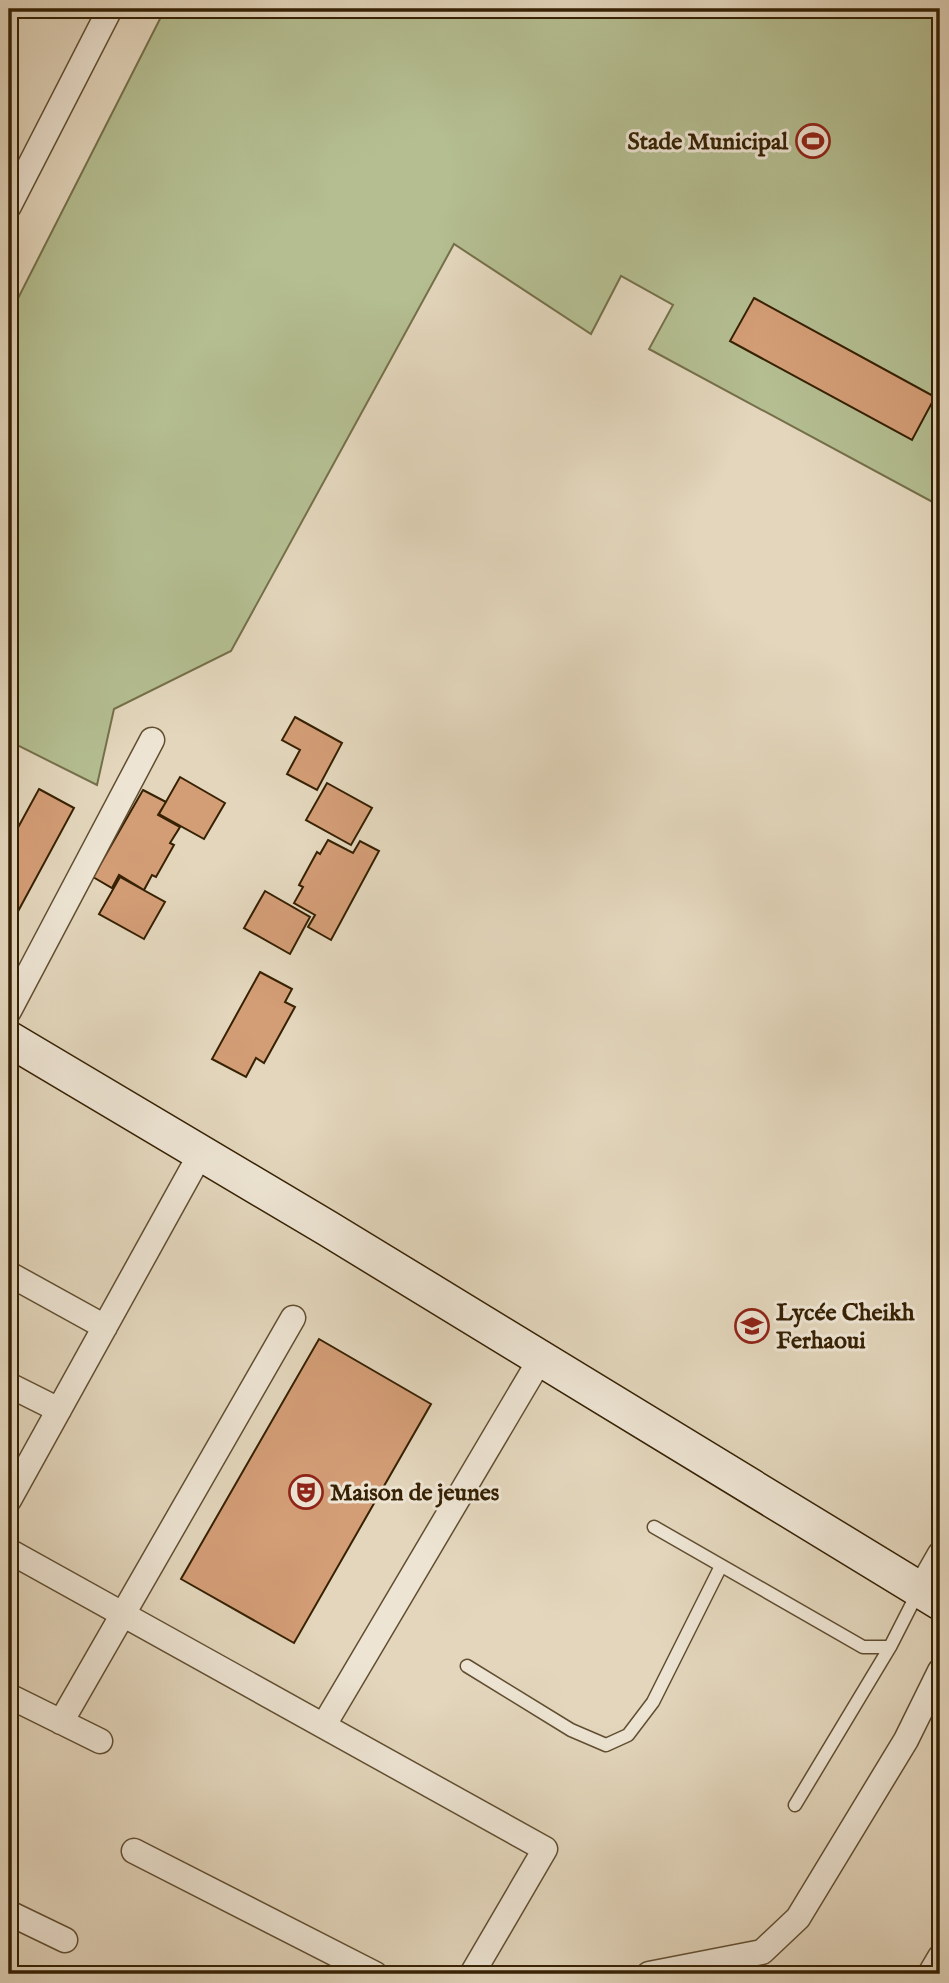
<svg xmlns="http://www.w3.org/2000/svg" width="949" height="1983" viewBox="0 0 949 1983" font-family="'IM FELL English',serif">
<rect width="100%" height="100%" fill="#e3d6bc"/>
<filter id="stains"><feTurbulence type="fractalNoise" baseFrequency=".00286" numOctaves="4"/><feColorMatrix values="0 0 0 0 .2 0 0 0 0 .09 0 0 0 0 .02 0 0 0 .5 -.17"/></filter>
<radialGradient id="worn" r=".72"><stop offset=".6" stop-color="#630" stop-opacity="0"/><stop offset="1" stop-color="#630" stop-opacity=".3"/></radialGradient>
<path fill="#b4be91" stroke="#75704a" stroke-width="2" d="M165,9H940V506L649,349L673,305L621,276L591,334L454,244L231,651L114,709L97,785L9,741V316Z"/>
<path fill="#d39d76" stroke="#362103" stroke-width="2" d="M754,298L935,397L912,440L730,341Z
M295,717L342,743L317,790L287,774L300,750L282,740Z
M180,777L225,803L204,839L159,814Z
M327,783L372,808L351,845L306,820Z
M39,789L74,808L9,928V844Z
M143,790L166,802L158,815L180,827L170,843L174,845L156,877L152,875L144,890L119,875L112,888L93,877Z
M328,840L353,853L360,841L379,851L331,940L308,927L315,915L294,903L303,887L299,885L317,852L320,854Z
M120,877L165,902L144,939L99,914Z
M265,891L310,917L290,954L244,928Z
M260,972L292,989L285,1002L295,1007L264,1063L256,1058L246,1077L212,1059Z
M319,1339L431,1404L294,1643L181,1579Z"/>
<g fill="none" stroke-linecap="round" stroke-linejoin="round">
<g stroke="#614e31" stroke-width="15">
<path id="lane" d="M654,1527L863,1647H890
M467,1666L571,1730L606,1745L628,1735L653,1702L721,1566
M795,1805L890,1647L918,1592"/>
</g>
<g stroke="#614e31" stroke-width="27">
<path id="street" d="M9,206L110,9
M9,1011L152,740
M9,1274L105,1327
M9,1385L59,1410
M9,1500L201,1153
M9,1551L545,1849L472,1974
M920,1589L940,1554
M9,1696L100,1741
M61,1722L293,1318
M324,1725L541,1358
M134,1851L375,1974
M9,1913L65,1940
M649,1974L762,1952L798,1918L906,1740L940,1671
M930,1974L940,1957"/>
</g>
<g stroke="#362103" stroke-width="38">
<path id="secondary" d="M9,1039L327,1228L940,1602"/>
</g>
<use href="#lane" stroke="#ede4d3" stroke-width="12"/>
<use href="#street" stroke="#ede4d3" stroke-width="24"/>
<use href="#secondary" stroke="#ede4d3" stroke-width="35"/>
</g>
<defs>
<g id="stadium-ring" transform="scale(1.75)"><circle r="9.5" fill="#ede4d3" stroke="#8f2418" stroke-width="1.5"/><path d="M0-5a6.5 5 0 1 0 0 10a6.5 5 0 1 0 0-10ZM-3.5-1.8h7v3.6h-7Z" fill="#8f2418"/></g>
<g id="school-ring" transform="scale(1.75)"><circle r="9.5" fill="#ede4d3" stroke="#8f2418" stroke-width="1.5"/><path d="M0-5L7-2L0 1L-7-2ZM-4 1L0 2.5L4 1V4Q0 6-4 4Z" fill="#8f2418"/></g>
<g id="theatre-ring" transform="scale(1.75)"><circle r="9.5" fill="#ede4d3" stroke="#8f2418" stroke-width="1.5"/><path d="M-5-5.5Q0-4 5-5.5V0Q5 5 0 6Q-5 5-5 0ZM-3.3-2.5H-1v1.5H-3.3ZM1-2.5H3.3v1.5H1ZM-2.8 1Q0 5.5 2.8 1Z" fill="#8f2418"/></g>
</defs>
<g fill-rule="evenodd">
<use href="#stadium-ring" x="813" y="141"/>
<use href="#school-ring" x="752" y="1326"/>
<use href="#theatre-ring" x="306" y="1492"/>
</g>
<g text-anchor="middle" stroke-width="6" stroke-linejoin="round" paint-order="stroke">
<g font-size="24" font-weight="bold" fill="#362103" stroke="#ede4d3" text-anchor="start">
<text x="788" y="149" text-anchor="end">Stade Municipal</text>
<text x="776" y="1320">Lycée Cheikh<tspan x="776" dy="28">Ferhaoui</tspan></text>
<text x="330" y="1500">Maison de jeunes</text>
</g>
</g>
<rect width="949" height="1983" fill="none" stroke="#e3d6bc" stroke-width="35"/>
<rect x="10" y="10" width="928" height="1962" fill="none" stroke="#362103" stroke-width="3.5"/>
<rect x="18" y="18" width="914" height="1948" fill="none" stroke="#362103" stroke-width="2"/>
<rect width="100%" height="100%" filter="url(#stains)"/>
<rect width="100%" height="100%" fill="url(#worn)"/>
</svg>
